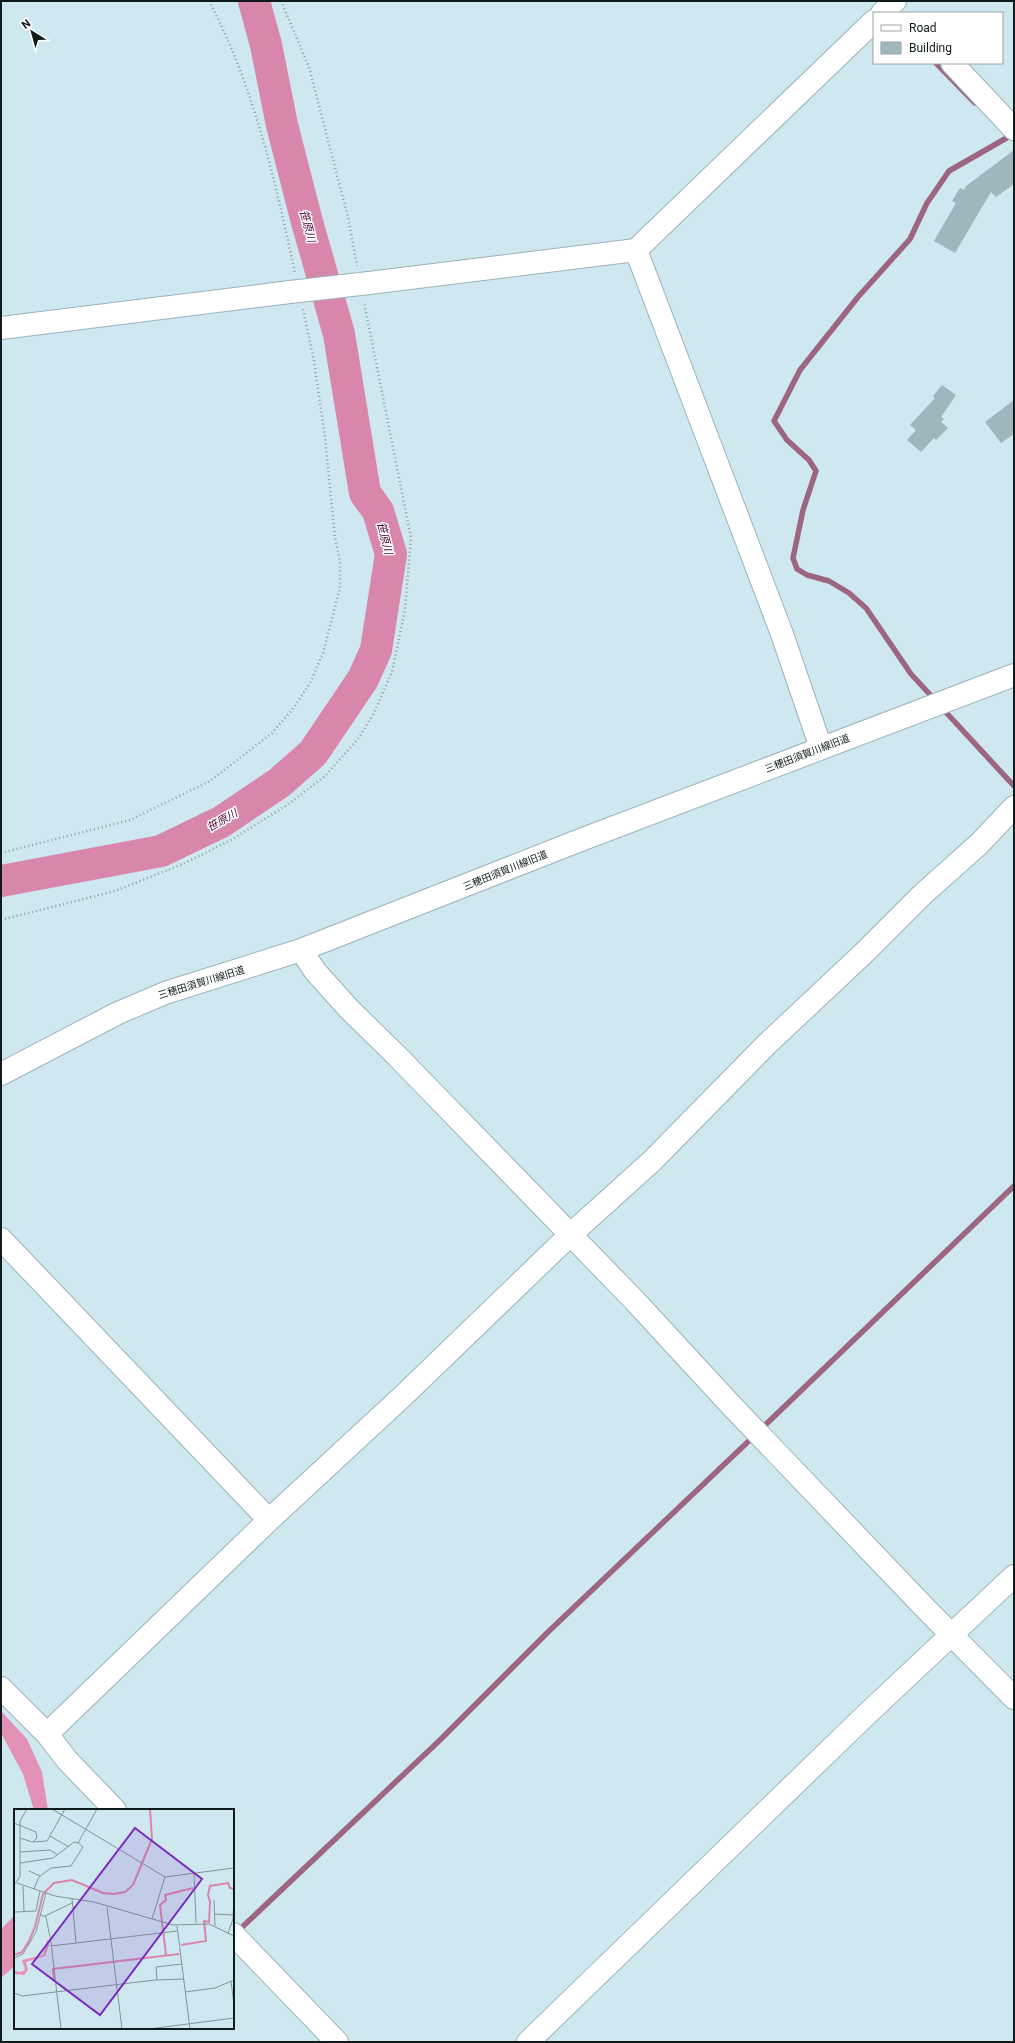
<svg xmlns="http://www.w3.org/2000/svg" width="1015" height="2043" viewBox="0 0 1015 2043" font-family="Roboto,'Noto Sans JP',sans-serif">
<rect width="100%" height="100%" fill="#cfe7ef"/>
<path fill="#e491b8" d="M1,1711L27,1739L42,1772L48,1810H34L23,1774L1,1733Z
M15,1915V1966L1,1978V1929Z"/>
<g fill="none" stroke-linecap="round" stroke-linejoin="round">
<path stroke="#9c6580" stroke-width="5.5" d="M936,63L975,103
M935,700L911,674L866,608L849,593L829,581L807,575L797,569L793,558L803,510L816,471L809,460L787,440L774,421L800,370L858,297L910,239L927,203L949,171L1010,136L1008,133
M942,708L1014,786
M760,1430L1014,1186
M238,1931L440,1740L548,1632L754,1436"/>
<path stroke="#d886ac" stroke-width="32" d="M1,881L161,851L221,822L279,783L313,753L363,679L376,650L391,554L378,511L365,493L339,334L307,222L282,125L266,45L254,1"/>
</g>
<path fill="#9fb6bd" d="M1014,150V184L996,197L991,192L955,253L934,241L956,203L952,201L960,188L964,190L966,186Z
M942,385L956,395L941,417L944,419L941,422L948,428L936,440L934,438L921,452L907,440L916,430L910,425L935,398L933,396Z
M1014,400V434L1001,443L985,422Z"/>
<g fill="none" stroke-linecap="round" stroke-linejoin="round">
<g stroke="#9cb3bb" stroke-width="24">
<path id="minor" d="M882,13L895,1
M952,63L1014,129
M636,250L782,634L821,748
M369,283L636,250L874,21
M1,328L290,292
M301,950L315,971L349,1009L396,1055L635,1301L729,1403L926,1609L1014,1698
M1,1074L118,1013L165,993L301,950L578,841L1014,675
M1,1239L269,1520
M1,1688L47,1734L67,1760L115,1810
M47,1734L269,1520L404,1395L570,1235L652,1161L767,1044L865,952L923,894L979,844L1014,807
M233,1934L337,2042
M528,2042L867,1714L1014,1576"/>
</g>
<path stroke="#8da0a6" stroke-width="2.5" stroke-dasharray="1 3" stroke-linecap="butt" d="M209,1C254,86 275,180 295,273
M281,1L309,67L348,217L357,266
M1,853L130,820L210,781L272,733L293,709L310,683L323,653L340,588V562L335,537L325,438L314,361L303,309
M1,920L115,891L183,864L233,839L287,805L325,776L358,739L373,715L392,672L405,610L411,538L364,302"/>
<use href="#minor" stroke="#fff" stroke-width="22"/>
<g stroke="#9cb3bb" stroke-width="24" stroke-linecap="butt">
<path id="minor-bridge" d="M290,292L369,283"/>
</g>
<use href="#minor-bridge" stroke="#fff" stroke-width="22"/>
</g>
<g text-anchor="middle" stroke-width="3" stroke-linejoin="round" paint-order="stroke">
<g font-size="10" fill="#10191b" stroke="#fff">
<text transform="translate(807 753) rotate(-21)" y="4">三穂田須賀川線旧道</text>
<text transform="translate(505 870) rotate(-22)" y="4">三穂田須賀川線旧道</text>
<text transform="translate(201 982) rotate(-17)" y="4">三穂田須賀川線旧道</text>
</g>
<g font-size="11" font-style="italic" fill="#510633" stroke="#fff">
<text transform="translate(308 226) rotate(75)" y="4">笹原川</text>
<text transform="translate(385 538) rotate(76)" y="4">笹原川</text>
<text transform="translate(222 820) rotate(-30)" y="4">笹原川</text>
</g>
</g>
<g transform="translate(14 1809)">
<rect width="220" height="220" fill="#cfe7ef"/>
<path d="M34,129L35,136L31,147L12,153L14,161L10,166L0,165V162L7,163L11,161L8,151L29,146Z" fill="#e491b8"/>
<path fill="none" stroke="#d886ac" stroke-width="2" d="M167,136L192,132L190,112L195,113L196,93L194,86L196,77L214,74L216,79L220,80M0,146L8,143L15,132L21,118L29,85L40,74L58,71L89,84L100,85L111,83L119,76L138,30L136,0M152,146L146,96L152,91L151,86L179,79M40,171L39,160L165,145"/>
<path fill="none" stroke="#83959a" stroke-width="1" d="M38,0L151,68L220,59M0,14L22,23L23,29L19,33M36,27L55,38M6,29L18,33L33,32L51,0M6,43L36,41L44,46M6,54L39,49L60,33L64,34L83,0M15,62L26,67M180,64L182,114M3,74L41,87L80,93L159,116L195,115L220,127M0,76L6,68V12L13,0M9,77L10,103M20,80L25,68L37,59L57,57L69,38L64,34M58,89L62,134M200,91L201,117M93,98L108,220M0,103L22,102L26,82M201,105L219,106M27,106L32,108L37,133L47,220M31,107L58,94M138,110L151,68M163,117L176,220M214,124L219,110L220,85M37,137L163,122M0,149L9,145L22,123L32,84M143,171L142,158L168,155M217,172L220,196M171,183L201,179L220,171M0,184L8,187L141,171L170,170M135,220L220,209"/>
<path fill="#7b2cbf" fill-opacity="0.15" stroke="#7b2cbf" stroke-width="2" d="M121,19L188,70L86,206L18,155Z"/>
<rect width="220" height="220" fill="none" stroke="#10191b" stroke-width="2"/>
</g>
<rect width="1015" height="2043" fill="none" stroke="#10191b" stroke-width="4"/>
<rect x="873" y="12" width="130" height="52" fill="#ffffff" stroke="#9fa3a4"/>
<rect x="881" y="25" width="20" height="6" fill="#ffffff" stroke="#9fa3a4"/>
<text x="909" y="32" font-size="12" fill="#10191b">Road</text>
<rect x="881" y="42" width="20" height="12" fill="#9fb6bd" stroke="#9fa3a4"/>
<text x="909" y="52" font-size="12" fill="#10191b">Building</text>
<g transform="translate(32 32) rotate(323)" stroke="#ffffff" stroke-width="3" paint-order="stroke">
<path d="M0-3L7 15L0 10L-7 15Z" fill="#10191b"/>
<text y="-6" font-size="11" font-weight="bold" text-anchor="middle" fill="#10191b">N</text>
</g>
</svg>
